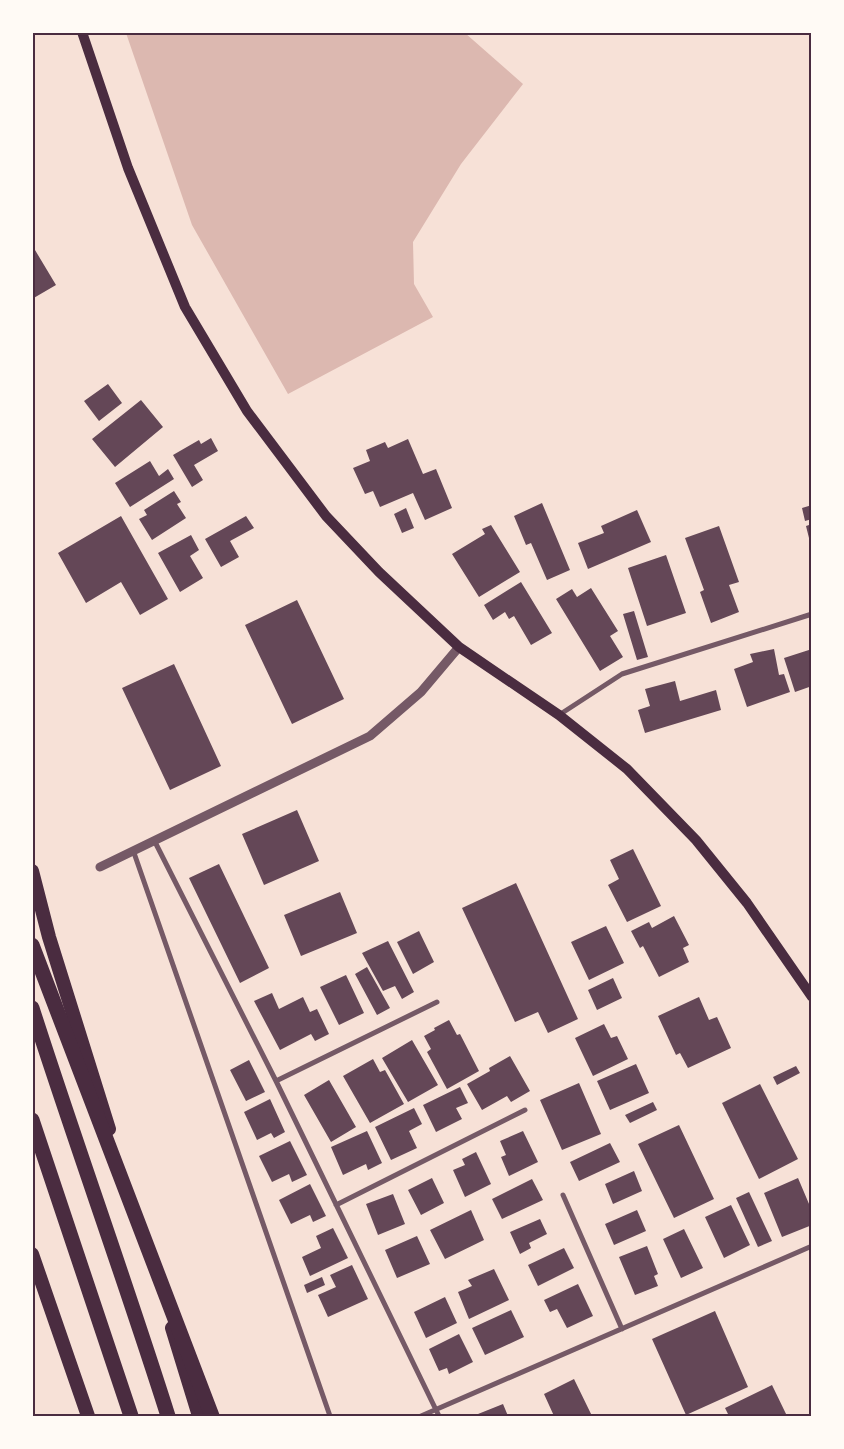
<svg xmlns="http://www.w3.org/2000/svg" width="844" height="1449" viewBox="0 0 844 1449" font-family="Signika,sans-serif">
<rect width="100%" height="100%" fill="#f7e1d7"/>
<path fill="#dcb8b0" d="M126,33H465L523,84L461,164L413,242L414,284L433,317L288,394L192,225Z"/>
<path fill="#644757" d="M32,245L56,285L32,299Z
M108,384L122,403L99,421L84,401Z
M141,400L163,427L115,467L92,439Z
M211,438L218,451L194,465L203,480L192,487L173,455L199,440L201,444Z
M408,439L423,474L436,469L452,508L425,520L413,493L380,507L373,491L365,494L353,468L370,461L366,450L385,442L388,448Z
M150,461L159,476L168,469L174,479L130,507L115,483Z
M174,491L181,502L177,504L186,518L152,540L139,519L147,515L144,510Z
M542,503L570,570L547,580L531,543L526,545L514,516Z
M812,505V519L805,521L802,508Z
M406,508L414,528L402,533L394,514Z
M637,510L651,542L588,569L578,543L604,533L601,526Z
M121,516L168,599L140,615L121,582L86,603L58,553Z
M246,516L254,528L230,541L239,557L221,567L205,539Z
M812,524V538H809L806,526Z
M491,525L520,572L479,597L452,554L485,534L482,529Z
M719,526L739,582L729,585L739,612L711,623L700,592L704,590L685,538Z
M191,535L199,550L190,556L203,578L180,592L158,553Z
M666,555L686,613L647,626L628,568Z
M521,582L552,633L531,645L514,616L509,619L505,612L493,620L484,605Z
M591,588L618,631L610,636L623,657L600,671L556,599L572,589L577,597Z
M297,600L344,699L292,724L245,625Z
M634,611L648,657L637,660L623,614Z
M774,649L779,675L784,674L790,692L747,707L734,669L753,662L750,654Z
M812,649V686L795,692L784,658Z
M174,664L221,766L170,790L122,688Z
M675,681L680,701L716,690L721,710L645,733L638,710L650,706L645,689Z
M297,810L319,861L264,885L242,834Z
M633,849L661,906L627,922L608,885L619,879L610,860Z
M219,864L269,968L240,983L189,878Z
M516,883L578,1019L548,1033L538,1012L515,1022L462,908Z
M340,892L357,933L301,956L284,915Z
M674,916L689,945L683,948L689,962L659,977L643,946L640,948L631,931L649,922L652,928Z
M606,926L624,963L589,980L571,942Z
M419,931L434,962L413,974L397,942Z
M388,941L414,992L402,999L395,986L383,991L362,953Z
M367,967L390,1008L377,1015L355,974Z
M346,975L364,1013L339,1025L320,987Z
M613,978L622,998L597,1010L588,990Z
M272,993L279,1009L303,997L310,1012L317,1009L329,1034L315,1041L311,1034L280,1050L254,1001Z
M699,997L709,1020L717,1017L731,1048L688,1068L680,1053L676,1055L658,1016Z
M449,1020L457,1035L460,1034L479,1071L447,1089L427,1052L431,1049L424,1036L435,1030L434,1028Z
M604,1024L611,1038L617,1036L628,1059L593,1076L575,1038Z
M412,1040L438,1085L408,1102L382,1058Z
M510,1056L530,1091L511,1102L507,1096L482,1110L467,1084L490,1071L489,1068Z
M373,1059L380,1072L385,1070L404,1104L370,1123L343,1076Z
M249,1060L265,1092L246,1101L230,1070Z
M636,1064L649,1093L610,1110L597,1081Z
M796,1066L800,1073L777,1085L773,1077Z
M329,1080L356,1127L331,1142L304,1095Z
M579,1083L601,1134L562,1150L540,1100Z
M760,1084L798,1159L759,1179L722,1103Z
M460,1087L468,1103L456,1108L462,1119L436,1132L423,1105Z
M270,1099L285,1132L274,1138L271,1133L257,1140L244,1112Z
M653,1102L657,1110L630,1123L625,1115Z
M414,1108L422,1124L409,1131L417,1148L391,1160L375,1127Z
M679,1125L714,1199L674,1218L638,1144Z
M367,1131L382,1163L368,1170L366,1164L343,1175L331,1147Z
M523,1131L538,1162L509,1176L501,1157L506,1155L500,1141Z
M290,1141L307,1175L292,1182L289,1174L272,1182L259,1156Z
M610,1143L620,1162L579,1181L570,1162Z
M476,1152L491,1184L465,1197L453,1170L465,1165L462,1159Z
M634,1171L642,1191L613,1204L605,1184Z
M432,1178L444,1203L421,1215L408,1190Z
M798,1178L812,1211V1225L782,1237L764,1193Z
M532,1179L543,1200L502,1219L492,1199Z
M310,1184L326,1216L313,1222L310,1215L291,1224L279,1200Z
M749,1192L772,1241L758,1247L736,1198Z
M393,1194L405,1224L378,1235L366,1204Z
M731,1205L750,1245L724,1258L705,1217Z
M471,1210L484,1240L445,1259L430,1230Z
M637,1210L646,1231L614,1245L605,1224Z
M540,1219L547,1234L529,1243L531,1248L520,1254L510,1232Z
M333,1228L348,1258L310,1276L302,1257L321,1248L316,1236Z
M684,1229L703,1268L681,1278L663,1239Z
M417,1236L430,1264L397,1278L385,1250Z
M647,1246L658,1274L654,1276L658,1286L635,1295L619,1257Z
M564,1248L574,1268L538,1286L528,1265Z
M352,1265L368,1299L328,1317L318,1295L336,1287L330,1275Z
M494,1269L509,1300L469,1319L458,1292L472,1286L468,1280Z
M322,1277L325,1285L307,1293L304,1285Z
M578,1284L593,1316L567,1328L557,1309L550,1312L544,1300Z
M445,1297L457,1323L426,1338L414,1312Z
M511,1310L524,1337L485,1355L472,1328Z
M715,1311L748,1387L686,1415L652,1339Z
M459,1334L473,1362L449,1374L447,1368L439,1371L429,1349Z
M574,1379L592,1416H554L544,1394Z
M772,1385L787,1416H729L725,1408Z
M503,1404L508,1416H473Z"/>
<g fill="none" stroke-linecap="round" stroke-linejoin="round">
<path stroke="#755966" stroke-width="5" d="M559,715L622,674L812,614
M154,840L276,1081L439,1416
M133,850L330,1416
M276,1081L437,1002
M563,1195L622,1329
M336,1205L525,1110
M421,1416L812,1246"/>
<path stroke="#755966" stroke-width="9" d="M100,867L370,736L421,692L459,647"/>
<path stroke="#4a2c40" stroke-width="10" d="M82,32L128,168L185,307L247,411L326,516L379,572L459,647L559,715L627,769L696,840L747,903L812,997"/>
<path stroke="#4a2c40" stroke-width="14" d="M32,871L49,937L109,1129
M32,1254L88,1416
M172,1328L199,1416"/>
<path stroke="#4a2c40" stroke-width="15" d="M32,945L212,1416
M32,1008C76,1145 125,1280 168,1416
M32,1120L131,1416"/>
</g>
<rect width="844" height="1449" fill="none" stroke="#fffaf5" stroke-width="68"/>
<rect x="34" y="34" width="776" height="1381" fill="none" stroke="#4a2c40" stroke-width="2"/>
</svg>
